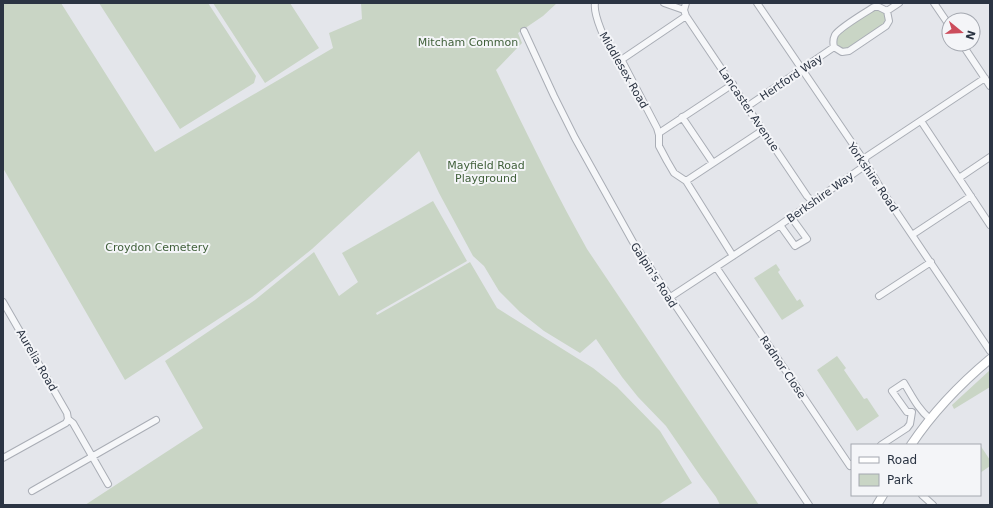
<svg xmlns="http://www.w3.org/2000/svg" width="993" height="508" viewBox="0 0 993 508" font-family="'DejaVu Sans',sans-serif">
<rect width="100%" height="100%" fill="#e4e6eb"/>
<path fill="#c9d5c5" d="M3,3H61L155,152L333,48L329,33L362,19L361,3H557L543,16L518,33L522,43L496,70C525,130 554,190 587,249L759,505H720L716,497L701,477L666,426L638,397L622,377L596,339L580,353L544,331L520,312L499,291L484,266L473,256L439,193L419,151L312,249L252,297L125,380L3,168Z
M99,3H208L256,76L254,83L180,129Z
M213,3H290L319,48L265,83Z
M874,10H882C886,15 887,17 885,23L850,48C840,50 831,44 839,34Z
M433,201L467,261L376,313L377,315L470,262L497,308L593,368L617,387L660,431L692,483L658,505H85L203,428L165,361L255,300L314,252L339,296L358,282L342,253Z
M776,264L780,270L778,272L797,301L800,299L804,306L782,320L754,278Z
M837,356L846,368L844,370L864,399L867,398L879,416L857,431L817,370Z
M990,370V387L954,409L952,405Z
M980,445L990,460V466L980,473Z"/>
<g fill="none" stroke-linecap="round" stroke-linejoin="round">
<g stroke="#a9adb5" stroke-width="8">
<path id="street" d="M595,3C593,15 606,43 613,54C615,57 618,57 621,59L657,128L659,135V146L667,161L674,173L686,181L733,256
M664,3L684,10
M757,3L865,162L883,192L990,351
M934,3L949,25
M686,16L807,196L813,202
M524,31L554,96L575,138L633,242L809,505
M962,44L990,86
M834,47C833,43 833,39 835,35C839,28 866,12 874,7H879L887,11L899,3
M621,60L686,16L684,10L686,3
M748,106L834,47L842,52L849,51L886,26L889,21L887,11
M682,117L713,163
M921,121L990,225
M659,133L733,84
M959,178L990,157
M686,181L763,130
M780,225L795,246L807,239L791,217
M912,235L971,196
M716,267L850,466L852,464
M879,296L931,262
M669,298L780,225L863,167L866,157L985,78
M3,302L67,413L68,419
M68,419L73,423L108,484
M881,445L907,428L910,424L912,412H907L892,391L904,383C912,396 918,409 930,419
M3,458L66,423L68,419
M32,491L156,420
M922,495L933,505"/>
</g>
<g stroke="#a9adb5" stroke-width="10">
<path id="secondary" d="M911,445C933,412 960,384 990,359
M877,505L883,495"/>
</g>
<use href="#street" stroke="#f6f7f9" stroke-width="6"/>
<use href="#secondary" stroke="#fff" stroke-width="8"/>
</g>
<g text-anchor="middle" stroke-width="4" stroke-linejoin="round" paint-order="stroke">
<g font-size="11" fill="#3f5f39" stroke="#f4f5f8">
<text x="468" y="46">Mitcham Common</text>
<text x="486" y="169">Mayfield Road<tspan x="486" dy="13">Playground</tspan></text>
<text x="157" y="251">Croydon Cemetery</text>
</g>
<g font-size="11" fill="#2b3443" stroke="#f4f5f8">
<text transform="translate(624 70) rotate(60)" y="4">Middlesex Road</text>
<text transform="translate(791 77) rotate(-34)" y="4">Hertford Way</text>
<text transform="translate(749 109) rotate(56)" y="4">Lancaster Avenue</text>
<text transform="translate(873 177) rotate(56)" y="4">Yorkshire Road</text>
<text transform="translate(820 197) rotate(-35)" y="4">Berkshire Way</text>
<text transform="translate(654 275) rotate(57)" y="4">Galpin's Road</text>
<text transform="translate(37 360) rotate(60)" y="4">Aurelia Road</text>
<text transform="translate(783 367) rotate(56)" y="4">Radnor Close</text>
</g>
</g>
<rect width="993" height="508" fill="none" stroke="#2b3443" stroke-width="8"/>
<rect x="851" y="444" width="130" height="52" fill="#f4f5f8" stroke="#a4a8b0"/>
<rect x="859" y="457" width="20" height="6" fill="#ffffff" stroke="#a4a8b0"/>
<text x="887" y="464" font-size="12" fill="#2b3443">Road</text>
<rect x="859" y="474" width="20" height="12" fill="#c9d5c5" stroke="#a4a8b0"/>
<text x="887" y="484" font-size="12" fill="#2b3443">Park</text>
<g transform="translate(961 32) rotate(108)"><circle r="19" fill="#f4f5f8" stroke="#a4a8b0"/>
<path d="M0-3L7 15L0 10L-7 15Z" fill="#cc4d5c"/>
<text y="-6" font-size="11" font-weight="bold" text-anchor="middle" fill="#2b3443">N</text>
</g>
</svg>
